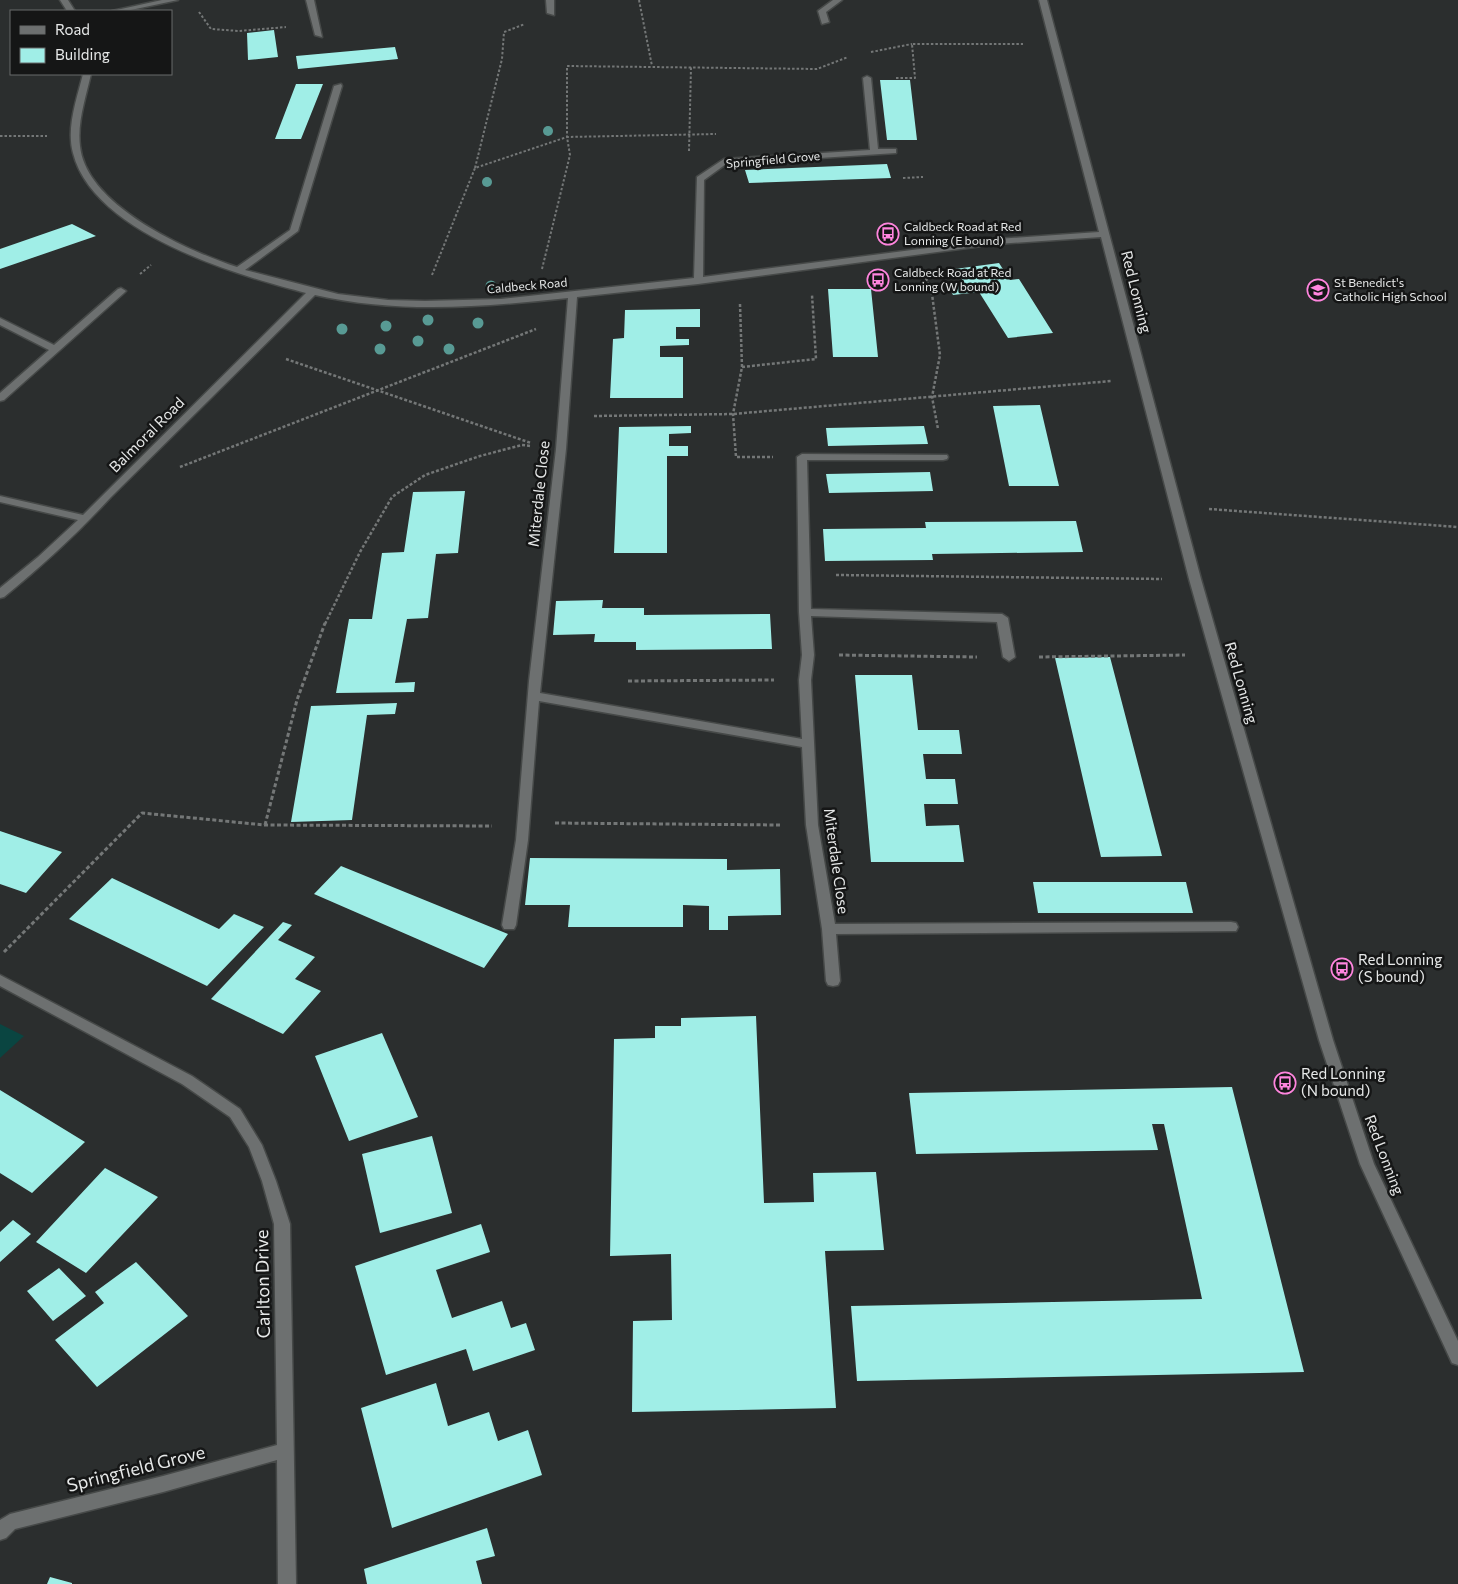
<svg xmlns="http://www.w3.org/2000/svg" width="1458" height="1584" viewBox="0 0 1458 1584" font-family="Commissioner,sans-serif">
<rect width="100%" height="100%" fill="#2b2e2e"/>
<path fill="#0a4541" d="M0,1024L24,1036L0,1058Z"/>
<path fill="#a0eee7" d="M274,30L278,57L248,60L247,33Z
M395,47L398,59L298,69L296,56Z
M880,80H910L917,140H887Z
M296,84H323L301,139H275Z
M887,164L891,178L749,183L745,170Z
M72,224L96,236L0,269V249Z
M999,263L1010,280L1019,279L1053,333L1008,338L979,292L953,295L947,284L964,282L955,269Z
M828,289H871L878,357H833Z
M700,309V327H676V339H689V345L660,346V357H683V398H610L613,339L624,338L625,310Z
M1040,405L1059,486H1009L993,406Z
M691,426V433L669,434V446H688V456H667V553H614L619,427Z
M924,426L928,444L828,446L826,428Z
M930,472L933,491L829,493L826,474Z
M465,491L458,553L436,554L428,618L407,619L395,683L415,682L414,692L336,693L349,619H372L382,553L404,552L413,492Z
M1076,521L1083,552L932,554L933,560L825,561L823,529L926,528L925,522Z
M603,600L602,608H644V615L770,614L772,649L636,650V642H594L595,634L553,635L556,601Z
M1110,657L1162,856L1101,857L1055,658Z
M855,675H912L918,730H959L962,754H923L926,779H955L958,804H924L926,826L959,825L964,862H871Z
M397,703L395,714L367,715L352,820L291,822L311,706Z
M0,831L62,852L26,893L0,884Z
M530,858L727,859V870L780,869L781,915L728,916V930H709V906L683,905V927H568L570,905H525Z
M341,866L508,934L484,968L314,894Z
M112,878L219,929L234,914L264,927L207,986L69,919Z
M1033,882H1186L1193,913H1038Z
M283,922L292,925L278,940L315,957L295,979L321,991L283,1034L211,999Z
M756,1016L764,1203L814,1202L813,1173L876,1172L884,1250L825,1251L836,1408L632,1412L633,1321L672,1320L671,1254L610,1256L614,1039L655,1038V1026H681V1018Z
M382,1033L418,1117L349,1141L315,1056Z
M1232,1087L1304,1372L857,1381L851,1306L1202,1299L1164,1124H1152L1158,1150L916,1154L909,1093Z
M0,1090L85,1142L32,1193L0,1173Z
M432,1136L452,1213L380,1233L362,1154Z
M105,1168L158,1197L86,1273L36,1242Z
M13,1220L31,1234L0,1262V1232Z
M481,1224L490,1252L436,1270L452,1318L502,1301L511,1328L526,1323L535,1350L473,1371L466,1349L386,1375L355,1266Z
M136,1262L188,1316L97,1387L55,1340L104,1303L95,1292Z
M59,1268L86,1296L53,1321L27,1291Z
M436,1383L448,1426L489,1412L498,1441L528,1430L542,1475L392,1528L361,1408Z
M487,1528L495,1556L476,1561L482,1584H367L364,1569Z
M50,1577L72,1583V1584H47Z"/>
<g fill="none" stroke-linecap="round" stroke-linejoin="round">
<g stroke="#464948" stroke-width="3">
<path id="minor" d="M60,0H68L75,11H67Z
M162,0H178L126,11H112Z
M306,0H314L322,37L315,35Z
M546,0H554V15L547,13Z
M833,0H842L826,12L829,22L822,24L818,11Z
M1039,0H1047L1201,579L1333,1040L1374,1164L1458,1341V1365L1452,1363L1360,1164L1319,1040L1189,579L1101,237L997,244L698,284L577,297L566,449L540,693L802,739L799,680L802,655L799,612L797,457L802,454L947,455L948,457L947,459L943,460H807L811,609L1002,614L1008,618L1015,657L1009,661L1003,657L997,622L811,616L814,655L811,680L818,825L835,924L1231,922L1236,923L1238,927L1236,931L836,934L840,981L838,985L833,986L828,985L826,981L822,929L806,825L802,747L539,701L528,840L516,925L514,929H504L502,925L516,840L529,681L556,449L568,298C484,307 398,314 315,295L111,497C78,533 42,566 4,597L0,598V588L38,557L78,520L0,502V496L83,515L306,293C236,275 93,233 73,153C66,128 77,98 83,74H91C86,97 77,122 80,146C86,206 188,251 237,267L290,230L334,86L341,84L342,86L298,231L245,270L338,294L388,300L425,301L501,299L694,278L697,177L724,159L870,150L863,78L867,76L871,78L878,149H896V153L726,164L704,180L703,277L997,239L1099,232Z
M121,288L126,291L124,293L4,400L0,401V393L49,350L0,325V318L54,345L118,289Z
M0,975L192,1076L240,1109L262,1145L276,1181L290,1224L296,1584H278L277,1460L163,1492L15,1529L6,1538L0,1540V1520L10,1514L163,1476L277,1445L274,1224L262,1181L249,1147L230,1117L182,1084L0,986Z"/>
</g>
<path stroke="#747777" stroke-width="2" stroke-dasharray="2.5 2" stroke-linecap="butt" d="M639,0L652,66
M199,12L211,29L239,31L286,27
M871,52L912,44
M896,78H915L912,44H1023
M0,136H47
M689,151L691,67
M475,168L502,59L504,32L525,24
M903,178L923,177
M542,269L570,155L567,137L716,134
M140,274L151,265
M432,275L475,168L567,137V66L817,69L848,57"/>
<path stroke="#747777" stroke-width="2.5" stroke-dasharray="3 2" stroke-linecap="butt" d="M926,278L932,294L940,355L932,397L938,429
M740,304L742,367L733,414L736,457H773
M286,359L531,443
M742,367L816,359L812,295
M594,416L733,414L1111,381
M180,467L536,329
M1209,509L1458,527
M836,575L1162,579
M325,624L360,552L392,497L425,475L480,456L522,445L531,446"/>
<path stroke="#747777" stroke-width="3" stroke-dasharray="4 2.5" stroke-linecap="butt" d="M839,655L977,657
M1039,657L1185,655
M628,681L774,680
M555,823L781,825
M265,825L297,700L325,623
M4,952L142,813L265,825L492,826"/>
<use href="#minor" fill="#6d7070" fill-rule="evenodd"/>
</g>
<g fill="#589a94">
<circle cx="548" cy="131" r="5"/>
<circle cx="487" cy="182" r="5"/>
<circle cx="491" cy="286" r="5.5"/>
<circle cx="428" cy="320" r="5.5"/>
<circle cx="478" cy="323" r="5.5"/>
<circle cx="386" cy="326" r="5.5"/>
<circle cx="342" cy="329" r="5.5"/>
<circle cx="418" cy="341" r="5.5"/>
<circle cx="380" cy="349" r="5.5"/>
<circle cx="449" cy="349" r="5.5"/>
</g>
<defs>
<g id="bus-ring" transform="scale(1.125)"><circle r="9.5" fill="#151616" stroke="#ff85de" stroke-width="1.5"/><path d="M-5-6H5V4H4V6H2V4H-2V6H-4V4H-5ZM-3.5-4V0h7V-4ZM-3.5 1.2v1.5H-2V1.2ZM2 1.2v1.5H3.5V1.2Z" fill="#ff85de"/></g>
<g id="school-ring" transform="scale(1.125)"><circle r="9.5" fill="#151616" stroke="#ff85de" stroke-width="1.5"/><path d="M0-5L7-2L0 1L-7-2ZM-4 1L0 2.5L4 1V4Q0 6-4 4Z" fill="#ff85de"/></g>
</defs>
<g fill-rule="evenodd">
<use href="#bus-ring" x="888" y="234"/>
<use href="#bus-ring" x="878" y="280"/>
<use href="#school-ring" x="1318" y="290"/>
<use href="#bus-ring" x="1342" y="969"/>
<use href="#bus-ring" x="1285" y="1083"/>
</g>
<g text-anchor="middle" stroke-width="5" stroke-linejoin="round" paint-order="stroke">
<g font-size="12" fill="#e6e8e8" stroke="#151616">
<text transform="translate(773 160) rotate(-5)" y="4">Springfield Grove</text>
<text transform="translate(527 286) rotate(-5)" y="4">Caldbeck Road</text>
</g>
<g font-size="12" fill="#e6e8e8" stroke="#151616" text-anchor="start">
<text x="904" y="231">Caldbeck Road at Red<tspan x="904" dy="14">Lonning (E bound)</tspan></text>
<text x="894" y="277">Caldbeck Road at Red<tspan x="894" dy="14">Lonning (W bound)</tspan></text>
<text x="1334" y="287">St Benedict's<tspan x="1334" dy="14">Catholic High School</tspan></text>
</g>
<g font-size="15" fill="#e6e8e8" stroke="#151616">
<text transform="translate(1136 292) rotate(76)" y="5">Red Lonning</text>
<text transform="translate(147 435) rotate(-45)" y="5">Balmoral Road</text>
<text transform="translate(539 494) rotate(-84)" y="5">Miterdale Close</text>
<text transform="translate(1241 683) rotate(74)" y="5">Red Lonning</text>
<text transform="translate(836 861) rotate(82)" y="5">Miterdale Close</text>
<text transform="translate(1384 1155) rotate(69)" y="5">Red Lonning</text>
</g>
<g font-size="15" fill="#e6e8e8" stroke="#151616" text-anchor="start">
<text x="1358" y="965">Red Lonning<tspan x="1358" dy="17">(S bound)</tspan></text>
<text x="1301" y="1079">Red Lonning<tspan x="1301" dy="17">(N bound)</tspan></text>
</g>
<g font-size="18" fill="#e6e8e8" stroke="#151616">
<text transform="translate(263 1284) rotate(-91)" y="6">Carlton Drive</text>
<text transform="translate(136 1469) rotate(-14)" y="6">Springfield Grove</text>
</g>
</g>
<rect x="10" y="10" width="162" height="65" fill="#151616" stroke="#696a6a"/>
<rect x="20" y="26" width="25" height="8" fill="#6d7070" stroke="#696a6a"/>
<text x="55" y="35" font-size="15" fill="#e6e8e8">Road</text>
<rect x="20" y="48" width="25" height="15" fill="#a0eee7" stroke="#696a6a"/>
<text x="55" y="60" font-size="15" fill="#e6e8e8">Building</text>
</svg>
